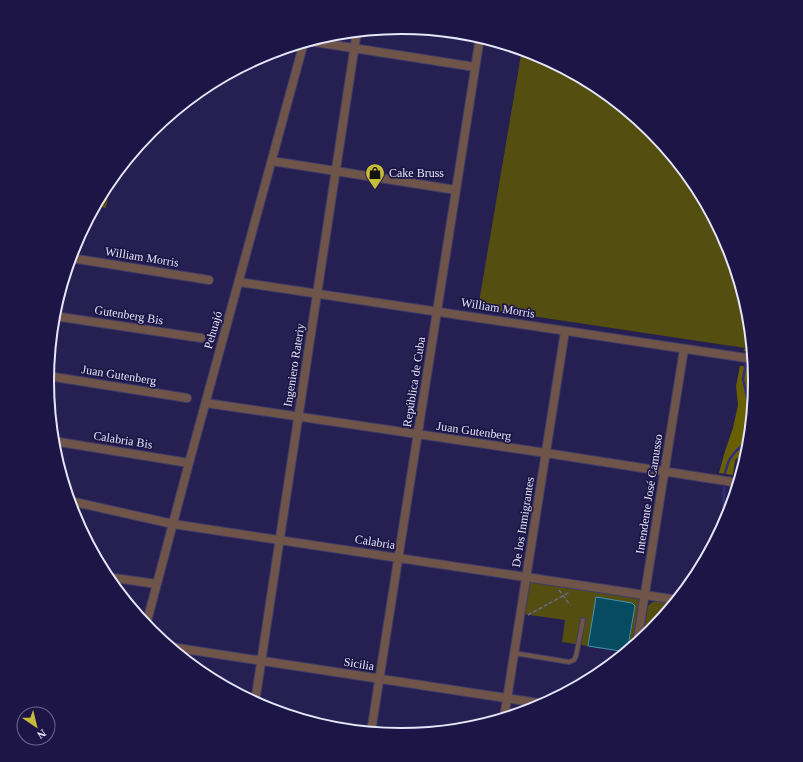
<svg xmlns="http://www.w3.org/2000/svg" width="803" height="762" viewBox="0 0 803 762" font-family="Georgia,serif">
<rect width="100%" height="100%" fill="#252051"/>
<path fill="#544e10" d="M522,49L537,54L598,87L652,131L696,185L729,246L749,312L753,352L743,351L745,348L478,308Z
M106,186L105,196L108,197L106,208L95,206Z
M533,582L640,599L641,600L635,645L628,651L635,607L632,603L596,597L588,646L562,642L565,620L523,614L529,583Z
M656,601L674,604L652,631L643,638L648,606L651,603Z"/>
<path fill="#686000" d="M740,366L749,367L747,383L748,386L755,388L749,450L748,452L742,454L735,460L733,475L719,473L725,451L733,428L738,405L736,386Z"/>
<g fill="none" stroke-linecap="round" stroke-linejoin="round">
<path stroke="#362c7a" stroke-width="2.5" d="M749,351L752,349
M744,444L750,440
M725,473L729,460L736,451L744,444L748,429L749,413L748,401L743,379L746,363
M723,527L724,488"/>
</g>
<path fill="#064b5f" stroke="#4695b1" d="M596,597L632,603L635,606L627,652L588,646Z"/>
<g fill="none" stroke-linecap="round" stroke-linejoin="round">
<g stroke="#403c69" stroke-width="6">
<path id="lane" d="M514,653L569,662L574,660L576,656L583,620"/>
</g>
<g stroke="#403c69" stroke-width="10">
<path id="street" d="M308,41L475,67
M272,161L456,190
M71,258L209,280
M239,282L753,359
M54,316L201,338
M48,376L187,398
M206,403L546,453L739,483
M53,441L189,463
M70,501L173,524L678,600
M107,577L157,584
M146,625L189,463L304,42
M637,643L684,349
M171,647L545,704
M255,702L357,31
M504,718L565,331
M371,732L480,37"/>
</g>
<path stroke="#6c698f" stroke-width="1.5" stroke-dasharray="4 2" stroke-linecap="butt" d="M559,590L570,605
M528,615L570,592"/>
<use href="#lane" stroke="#6e5449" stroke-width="4"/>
<use href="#street" stroke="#6e5449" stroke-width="8"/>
</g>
<defs>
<g id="shop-pin" transform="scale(1)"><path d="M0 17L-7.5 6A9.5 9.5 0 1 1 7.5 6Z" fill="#c7bb3b" stroke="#1c1546"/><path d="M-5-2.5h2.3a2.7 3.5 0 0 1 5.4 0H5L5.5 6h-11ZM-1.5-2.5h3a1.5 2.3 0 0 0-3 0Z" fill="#111"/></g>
</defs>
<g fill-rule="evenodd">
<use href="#shop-pin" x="375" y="173"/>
</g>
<g text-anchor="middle" stroke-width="3.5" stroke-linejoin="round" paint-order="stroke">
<g font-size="12" fill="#e5e6f9" stroke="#1c1546" text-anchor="start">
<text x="389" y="177">Cake Bruss</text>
</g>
<g font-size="12" fill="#e5e6f9" stroke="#1c1546">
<text transform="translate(142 257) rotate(9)" y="4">William Morris</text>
<text transform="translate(498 308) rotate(9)" y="4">William Morris</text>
<text transform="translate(129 315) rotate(9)" y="4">Gutenberg Bis</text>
<text transform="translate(213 330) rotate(-74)" y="4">Pehuajó</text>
<text transform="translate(294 365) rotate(-81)" y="4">Ingeniero Rateriy</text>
<text transform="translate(119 375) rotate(9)" y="4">Juan Gutenberg</text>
<text transform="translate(414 382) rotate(-81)" y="4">República de Cuba</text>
<text transform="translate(474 431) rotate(8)" y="4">Juan Gutenberg</text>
<text transform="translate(123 440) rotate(9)" y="4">Calabria Bis</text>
<text transform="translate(649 494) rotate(-81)" y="4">Intendente José Camusso</text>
<text transform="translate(523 522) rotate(-81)" y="4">De los Inmigrantes</text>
<text transform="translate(375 542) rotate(9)" y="4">Calabria</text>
<text transform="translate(359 664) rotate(9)" y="4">Sicilia</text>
</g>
</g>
<path d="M0 0H803V762H0ZM54 381a347 347 0 1 1 694 0a347 347 0 1 1-694 0Z" fill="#1c1546" fill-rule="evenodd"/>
<path fill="none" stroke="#e5e6f9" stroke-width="2" d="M54 381a347 347 0 1 1 694 0a347 347 0 1 1-694 0Z"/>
<g transform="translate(36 726) rotate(145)"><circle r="19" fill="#1c1546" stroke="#6c698e"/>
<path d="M0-3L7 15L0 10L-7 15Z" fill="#c7bb3b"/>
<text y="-6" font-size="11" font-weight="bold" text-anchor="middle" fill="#e5e6f9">N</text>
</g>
</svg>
